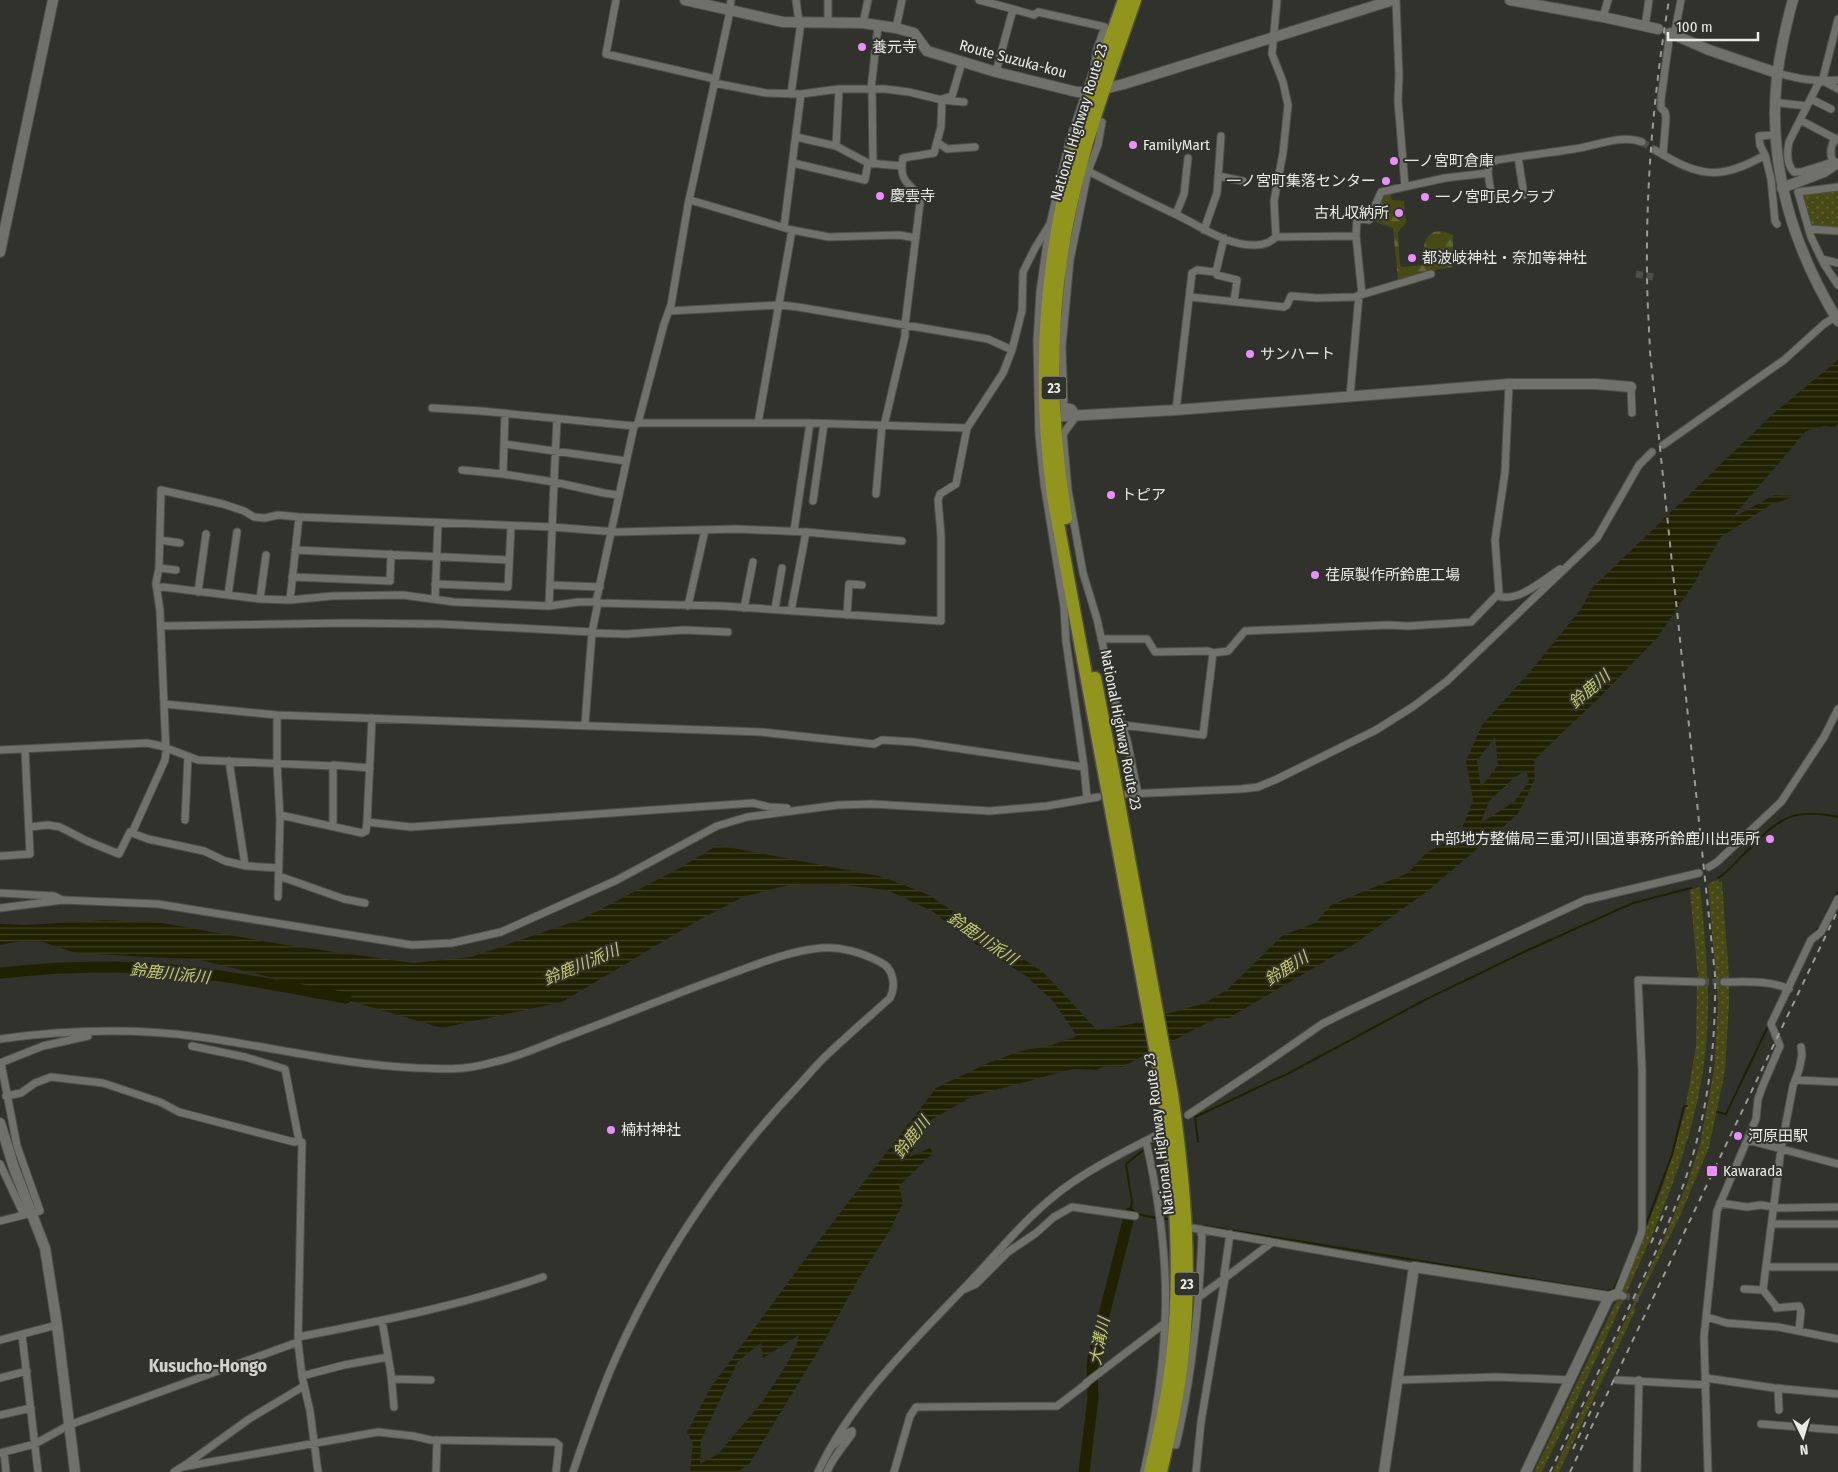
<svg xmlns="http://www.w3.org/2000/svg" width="1838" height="1472" viewBox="0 0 1838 1472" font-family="'Fira Sans Condensed','Noto Sans JP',sans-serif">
<defs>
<pattern id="grass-dots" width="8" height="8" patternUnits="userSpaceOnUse" patternTransform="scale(1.25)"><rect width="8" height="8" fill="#484a16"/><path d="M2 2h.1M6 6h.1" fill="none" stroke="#626438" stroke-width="1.8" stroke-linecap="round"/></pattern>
<pattern id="forest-firs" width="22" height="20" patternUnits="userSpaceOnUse" patternTransform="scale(1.25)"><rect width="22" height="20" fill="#484a16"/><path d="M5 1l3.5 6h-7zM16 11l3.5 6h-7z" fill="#626438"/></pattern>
<pattern id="water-rules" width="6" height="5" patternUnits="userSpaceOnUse" patternTransform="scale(1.25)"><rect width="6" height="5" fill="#202100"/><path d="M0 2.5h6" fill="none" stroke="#404125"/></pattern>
</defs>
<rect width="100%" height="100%" fill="#31322c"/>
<path fill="url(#grass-dots)" d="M1838,189V229L1811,227L1801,197L1804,193Z
M1719,879V882H1722L1729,977L1724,979V986H1729V1003L1725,1071L1709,1147L1681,1214L1634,1308L1636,1309L1559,1472H1553L1663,1241L1687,1184L1700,1144L1714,1070L1718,1003L1708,884Z
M1700,887C1705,940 1711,992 1706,1046C1699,1124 1669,1198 1637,1269C1607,1338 1574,1405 1542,1472H1534L1617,1300L1620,1299L1621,1293L1663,1186L1687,1105H1686L1696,1046L1697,986H1702V980L1698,978L1690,890Z"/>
<path fill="url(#forest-firs)" d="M1390,193L1392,200L1404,201L1406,223L1398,232L1400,265L1402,267L1422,265L1423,263C1422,241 1428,223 1453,235V267L1439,269L1400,280L1398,279L1393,228L1373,221L1372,219L1383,195Z"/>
<path fill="url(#water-rules)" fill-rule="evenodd" d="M1838,360V424L1835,427L1824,426L1806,431L1732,518L1774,495L1797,496L1772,504L1721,537L1695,582L1658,637L1605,692L1534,760L1535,779L1518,814L1430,889L1356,943L1229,1018H1217L1122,1067L1105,1066L1096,1070L1073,1069L973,1096L929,1121L909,1157L930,1148L933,1153L899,1186L903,1203L890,1230L858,1280L826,1338L750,1463L737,1472H690L693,1444L687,1432L711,1387L817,1243L936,1088L988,1063L1021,1051L1052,1045L1077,1036L1053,1001L1026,976L968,939L932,911L887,890L837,884L788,885L743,897L699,920L562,1002L442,1028L265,976L200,960L76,953L42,942L21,941L0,945V924L25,925L106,920L162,923L280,944L413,963L471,957L582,919L678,869L718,845L883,877L929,895L1044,973L1097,1030L1131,1024L1205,1003L1228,989L1283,935L1315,923L1331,905L1408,873L1426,853L1459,836L1473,800L1466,761L1482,725L1529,673L1581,609L1592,588L1774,413ZM1495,737L1498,765L1481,787L1477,761ZM1526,770L1529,781L1515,801L1480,824L1489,801L1514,778ZM799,1335L797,1343L788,1362L763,1401L718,1454L700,1464L701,1440L738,1361L761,1343L763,1358Z"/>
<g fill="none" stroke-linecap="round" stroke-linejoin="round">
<path stroke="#202100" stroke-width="2" d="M1718,878C1727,873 1734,864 1741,857C1776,823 1786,806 1838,817
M1826,914L1838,892
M1806,942L1820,927
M1717,1112L1726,1114L1769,1024
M1198,1142L1195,1117L1291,1072L1421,1002L1528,950L1633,903L1691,888
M1130,1213L1132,1202L1126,1164L1146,1148
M1137,1214L1157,1218
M1162,1218L1171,1220
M1205,1226L1606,1291L1613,1290L1626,1265
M1645,1227L1672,1155L1684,1106H1687"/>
<path stroke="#202100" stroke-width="11" d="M0,973C53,967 107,965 160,969C223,974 284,987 346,998
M1084,1472L1093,1398L1092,1367L1093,1358L1130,1213"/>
<path stroke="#4d4e48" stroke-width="7" stroke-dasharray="7 3.5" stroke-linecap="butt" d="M1642,142L1655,150
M1636,274L1653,277
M1702,982H1724
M1623,1296L1639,1298"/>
<g stroke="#4f4f4b" stroke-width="9">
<path id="street" d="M616,0L606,54L715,79
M796,0L799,22
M979,0L1013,9
M1396,0L1399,75L1398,101L1405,186
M1603,17L1608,0
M828,23V0
M863,23L868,0
M1645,26L1649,0
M896,28L902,0
M1674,36L1681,0
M1777,73C1800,79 1814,82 1838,80
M1819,82L1789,142C1787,152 1787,165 1794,172H1801L1833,162
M1822,82L1838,19
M1825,82L1838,89
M714,83L766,93L801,94L839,89H885L909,92L942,100L964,102
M871,89L878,26
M872,89L873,164
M791,94L801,22
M1811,99L1831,109
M1780,103L1807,106
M1800,120L1838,140
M796,137L836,146L868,163L901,166
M937,142L947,149L975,147
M836,146L839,89
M1655,150C1699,177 1720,181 1765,155L1760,145L1759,136L1775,135
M1663,155L1666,118L1665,112L1661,108V99L1670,33
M1765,155L1771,179L1775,221L1777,224
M1518,157L1524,195
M793,163L865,180L868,163
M1835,163C1828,156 1831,146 1835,138
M1088,171C1117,186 1147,201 1177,215C1202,227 1227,246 1256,245C1265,245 1270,242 1276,237L1356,236L1357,218L1369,220L1381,192L1445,178L1488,173L1489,164L1497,160C1523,156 1548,153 1574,149C1596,146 1620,134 1642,142
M1488,173L1492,200
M1218,176L1243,181
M1838,187L1798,192L1811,237L1824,264L1838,285
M690,200L792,230L829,237L899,235L916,238
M1176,214L1184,194L1188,158
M784,227L801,94
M1049,229L1040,292L1037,341L1039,435L1044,483L1064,607L1066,641L1084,767
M1809,229L1838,231
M1204,230L1217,193L1221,136
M1356,236L1362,294
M1276,237L1274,201L1283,153L1288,105L1283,82L1272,54L1277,0
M1822,259L1838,263
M1216,272L1217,275L1237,280L1234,301
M1190,297L1284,307L1287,305L1291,296L1317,298L1354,297L1431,274
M669,311L779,305L798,307L988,339L1012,350
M1631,387L1632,413
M1350,396L1359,295
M1064,406L1072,408L1077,415L1063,434L1068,490L1083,573L1097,619L1118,714L1127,740L1138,794
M432,408L481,411L634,426L638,423H810L967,428
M1064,410L1062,346L1070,260L1088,171L1098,145L1102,122L1094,119
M1176,410L1192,273L1197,270L1216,272L1224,238
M557,419L554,482L604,493L618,495
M638,423L664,324L671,305L688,205L729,16L731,0
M758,423L792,230
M884,426L905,336V325L920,203C917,182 897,188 903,158L934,153L941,127L942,99L952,96L962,62
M504,444L626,461
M1663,445L1784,360L1824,324L1838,315
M462,470L503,474
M876,494L882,426
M813,501L824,424
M794,531L810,423
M806,532L902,541
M160,540L180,543
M295,550L509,560
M159,568L176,570
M292,577L390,581L391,554
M435,584L508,587L511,526
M550,585L600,587
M158,588L163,587L260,599L290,600L332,596L403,595L454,602L549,606L554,482L503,474L505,414
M198,592L206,534
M228,595L237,532
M1498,596C1518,603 1543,580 1560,569
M260,599L266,555
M435,599L438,524
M290,600L299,517
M598,603L723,606L941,621V535L938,500L940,494L956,484L967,428L1003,373L1012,350L1022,311L1023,272L1035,248L1050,224L1069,142L1094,68L1097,49L1105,27L1038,12L1034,15L1013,9L996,72
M549,606L578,602H596
M688,606L705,530
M744,608L753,562
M775,609L782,568
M847,615L849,584L862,585
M161,626L344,623L440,624L592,632
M592,633L627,634L684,630L728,632
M1101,639H1147L1155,652L1208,651L1213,653
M164,704L277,715L761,732L874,744L882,740L914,742L1084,767L1087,798
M277,715V763L280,819L278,897
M585,724L592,632L598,603L596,602L634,426
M1123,725L1203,735L1213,653L1228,651L1245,631L1388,625L1408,626L1471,622L1499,593L1495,540L1505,472L1509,384
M0,750L147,743L161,746L198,760L333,766
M229,761L245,865
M1127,794L1241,789L1258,787L1277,779L1376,730L1414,706L1447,681L1597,538L1639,465L1652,452
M280,815L362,833L366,831L367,822L411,827L753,803L769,807L787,808
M185,820L188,757
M367,822L372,718
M333,826V765L370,768
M29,827L48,825L60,827L87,841L119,854L130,832L132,833L165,760L166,752L160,611L156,583L159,568L161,490L223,504L244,511L254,517L265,518L278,515L299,517L552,527L616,532L736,529L806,532L791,611
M132,833L148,839L204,851L225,861L247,866L278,868
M0,856L30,854L25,749
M1709,867L1717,862L1781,802L1824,737L1838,709
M279,876L344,899L365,903
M0,893L54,896L62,900
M0,908L63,900L158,904L412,945L452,943L501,932L617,880L717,826L747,817L838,805L872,804L990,811L1047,806L1098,797
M1724,982C1746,982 1769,980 1789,989
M0,1039C65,1030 134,1028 200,1037C272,1047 344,1065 417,1068C432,1068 449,1070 464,1068C478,1067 493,1062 506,1059C524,1054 542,1046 560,1039C615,1019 669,996 725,976C755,965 788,951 821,948C840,946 863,953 880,962C894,968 896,986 890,998C869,1017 848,1035 828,1054C818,1063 809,1074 800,1084C724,1164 662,1255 617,1355C600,1393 586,1433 573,1472
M192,1046L245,1057L285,1069L299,1141L302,1142L298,1342L302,1376L310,1411L318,1472
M0,1063L43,1046L88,1036
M1795,1080L1838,1082
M6,1096L21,1093L35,1083L51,1077L103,1083L160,1102L179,1112L294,1142L299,1141
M1188,1115L1266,1063L1322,1024L1350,1010L1585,900L1699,873
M1748,1140L1838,1164
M0,1164L24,1215
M1720,1203L1747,1207L1761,1205L1774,1207
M1774,1208L1838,1207
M0,1221L40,1211L17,1146L1,1063
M1772,1224H1838
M1192,1228L1414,1267
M1767,1267H1838
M965,1289L976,1284L1008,1252L1036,1233L1054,1217L1072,1207L1135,1216
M1744,1289L1763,1290
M1623,1296L1617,1294L1641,1234L1642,1229V1069L1638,980L1702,982
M1199,1297L1225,1278L1224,1275L1230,1234
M1775,1305L1763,1290L1781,1149L1793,1086L1799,1070L1802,1055L1801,1047
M1776,1308L1799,1306L1801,1311L1799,1330
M1707,1317L1727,1323L1778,1327L1838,1339
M382,1320L391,1374L394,1407
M22,1335L38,1472
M298,1337C381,1321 464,1305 543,1277
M0,1340L57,1325
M302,1376L344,1365L388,1357
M0,1378L27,1371
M1706,1378L1774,1388L1838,1394
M392,1379L431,1380
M1398,1380L1497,1377L1570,1380
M1617,1380L1706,1385
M1086,1383L1165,1323
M1778,1388L1779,1410
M0,1415L31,1408
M1761,1424L1838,1430
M1167,1444L1176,1445C1192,1377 1199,1307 1202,1237L1200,1229
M831,1447L848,1433L852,1431
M4,1452L6,1472
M0,1453L35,1444L69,1425L298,1342
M184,1466L249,1419L304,1386
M174,1472L182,1467L378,1432L413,1436L431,1440L555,1442L559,1445L556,1472
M436,1472L437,1440
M818,1472C852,1399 913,1342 968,1284C996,1255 1022,1222 1053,1197C1081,1173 1124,1152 1157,1135
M827,1472C833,1457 843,1447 852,1434V1431
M894,1472L910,1416L916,1407L1057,1406L1086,1384
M1144,1472C1155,1423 1163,1372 1165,1322C1168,1261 1159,1199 1146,1141
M1196,1472L1201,1422L1225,1278L1271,1243
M1637,1472L1639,1380
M1708,1472L1704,1337L1717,1211L1756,1119L1758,1099L1763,1085L1780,1046L1771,1024L1811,940L1821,932L1838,899"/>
</g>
<g stroke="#4f4f4b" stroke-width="12">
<path id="secondary" d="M685,0L783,22L863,23L896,28L914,33L927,51L996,72L1077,92H1092L1124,84L1393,0
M1510,0L1603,17L1658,29
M1793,0C1789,13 1786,27 1783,41C1761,141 1785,234 1838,321
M1670,33L1709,50L1777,73
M1782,188L1824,172L1836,164
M0,252L53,0
M1048,417L1176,410L1509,384H1597L1631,387
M0,1123L14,1168L45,1248L57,1325L75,1472
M1384,1472L1414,1267L1609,1297
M1526,1472L1609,1297L1617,1294"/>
</g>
<g stroke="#4f4f4b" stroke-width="15">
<path id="highway" d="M1066,518C1049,417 1048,310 1070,210C1085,138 1111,69 1135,0
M1095,678L1115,782
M1106,783L1053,496C1038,388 1043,283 1068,177C1081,116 1104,58 1124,0
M1150,1472C1159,1434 1168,1396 1172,1357C1182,1269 1175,1182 1164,1096
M1161,1472C1170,1432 1179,1393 1183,1352C1192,1266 1184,1179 1172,1094"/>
</g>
<use href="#street" stroke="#70716a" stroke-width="7"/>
<use href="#secondary" stroke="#70716a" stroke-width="10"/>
<use href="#highway" stroke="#92951d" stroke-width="12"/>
<path stroke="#9a9b96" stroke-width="2" stroke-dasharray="6 6" stroke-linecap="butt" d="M1651,1243L1667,1206
M1573,1449L1595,1402
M1550,1472C1578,1415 1605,1358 1632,1301C1658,1248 1684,1194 1698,1136C1711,1084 1716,1029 1715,975L1650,352C1649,325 1647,298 1647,272C1646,181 1654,90 1669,0
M1570,1472L1838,910"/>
<g stroke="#4f4f4b" stroke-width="15" stroke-linecap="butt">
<path id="highway-bridge" d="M1115,782L1172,1094
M1106,783L1164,1096"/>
</g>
<use href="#highway-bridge" stroke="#92951d" stroke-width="12"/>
</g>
<g fill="#eb8dfc" stroke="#31322c" stroke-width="2">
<circle cx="862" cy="47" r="5"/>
<circle cx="1133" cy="145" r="5"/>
<circle cx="1394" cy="161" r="5"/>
<circle cx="1386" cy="181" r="5"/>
<circle cx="880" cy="196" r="5"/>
<circle cx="1425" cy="197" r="5"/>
<circle cx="1399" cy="213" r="5"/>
<circle cx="1412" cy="258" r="5"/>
<circle cx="1250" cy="354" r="5"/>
<circle cx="1111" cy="495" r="5"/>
<circle cx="1315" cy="575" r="5"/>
<circle cx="1770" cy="839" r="5"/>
<circle cx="611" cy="1130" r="5"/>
<circle cx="1738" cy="1136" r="5"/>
<rect x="1706" y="1165" width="12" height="12" rx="2.5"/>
</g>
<g text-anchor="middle" stroke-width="4" stroke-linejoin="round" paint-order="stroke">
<g fill="#31322c" stroke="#b2b3ae" stroke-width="1">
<rect x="1041.5" y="376.5" width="25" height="23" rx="4"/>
<rect x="1174.5" y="1272.5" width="25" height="23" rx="4"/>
</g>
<g font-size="14" font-weight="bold" fill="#e9eae6">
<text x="1054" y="393">23</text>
<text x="1187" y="1289">23</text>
</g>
<g font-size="15" fill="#e9eae6" stroke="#31322c" text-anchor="start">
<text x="872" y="52">養元寺</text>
<text x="1143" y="150">FamilyMart</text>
<text x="1404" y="166">一ノ宮町倉庫</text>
<text x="1376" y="186" text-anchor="end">一ノ宮町集落センター</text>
<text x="890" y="201">慶雲寺</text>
<text x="1435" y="202">一ノ宮町民クラブ</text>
<text x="1389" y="218" text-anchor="end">古札収納所</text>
<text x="1422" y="263">都波岐神社・奈加等神社</text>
<text x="1260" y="359">サンハート</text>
<text x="1121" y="500">トピア</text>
<text x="1325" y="580">荏原製作所鈴鹿工場</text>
<text x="1760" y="844" text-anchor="end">中部地方整備局三重河川国道事務所鈴鹿川出張所</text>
<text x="621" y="1135">楠村神社</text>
<text x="1748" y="1141">河原田駅</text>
<text x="1723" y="1176">Kawarada</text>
</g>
<g font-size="15" fill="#e9eae6" stroke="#31322c">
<text transform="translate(1013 59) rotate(15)" y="5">Route Suzuka-kou</text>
<text transform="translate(1079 122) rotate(-73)" y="5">National Highway Route 23</text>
<text transform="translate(1121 730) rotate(79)" y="5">National Highway Route 23</text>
<text transform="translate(1159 1134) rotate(-97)" y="5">National Highway Route 23</text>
</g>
<g font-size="16" font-style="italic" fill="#c7cb6a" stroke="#31322c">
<text transform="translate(1589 689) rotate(-41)" y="6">鈴鹿川</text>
<text transform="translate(983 938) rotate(34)" y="6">鈴鹿川派川</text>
<text transform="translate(581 964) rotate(-23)" y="6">鈴鹿川派川</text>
<text transform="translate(1286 968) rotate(-33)" y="6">鈴鹿川</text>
<text transform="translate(170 973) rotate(6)" y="6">鈴鹿川派川</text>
<text transform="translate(911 1137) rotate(-52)" y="6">鈴鹿川</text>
<text transform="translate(1099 1341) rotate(-79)" y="6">大溝川</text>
</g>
<g font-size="18" font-weight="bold" fill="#d1d1ca" stroke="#31322c">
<text x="208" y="1372">Kusucho-Hongo</text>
</g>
</g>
<g transform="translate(1803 1437) rotate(175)" stroke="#31322c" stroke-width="4" paint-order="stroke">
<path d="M0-4L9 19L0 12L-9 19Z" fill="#e9eae6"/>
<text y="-8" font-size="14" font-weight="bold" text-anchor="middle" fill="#e9eae6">N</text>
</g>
<path d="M1668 32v8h90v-8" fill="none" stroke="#e9eae6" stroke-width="2.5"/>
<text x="1676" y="32" font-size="15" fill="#e9eae6" stroke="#31322c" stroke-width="4" paint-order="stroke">100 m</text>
</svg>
